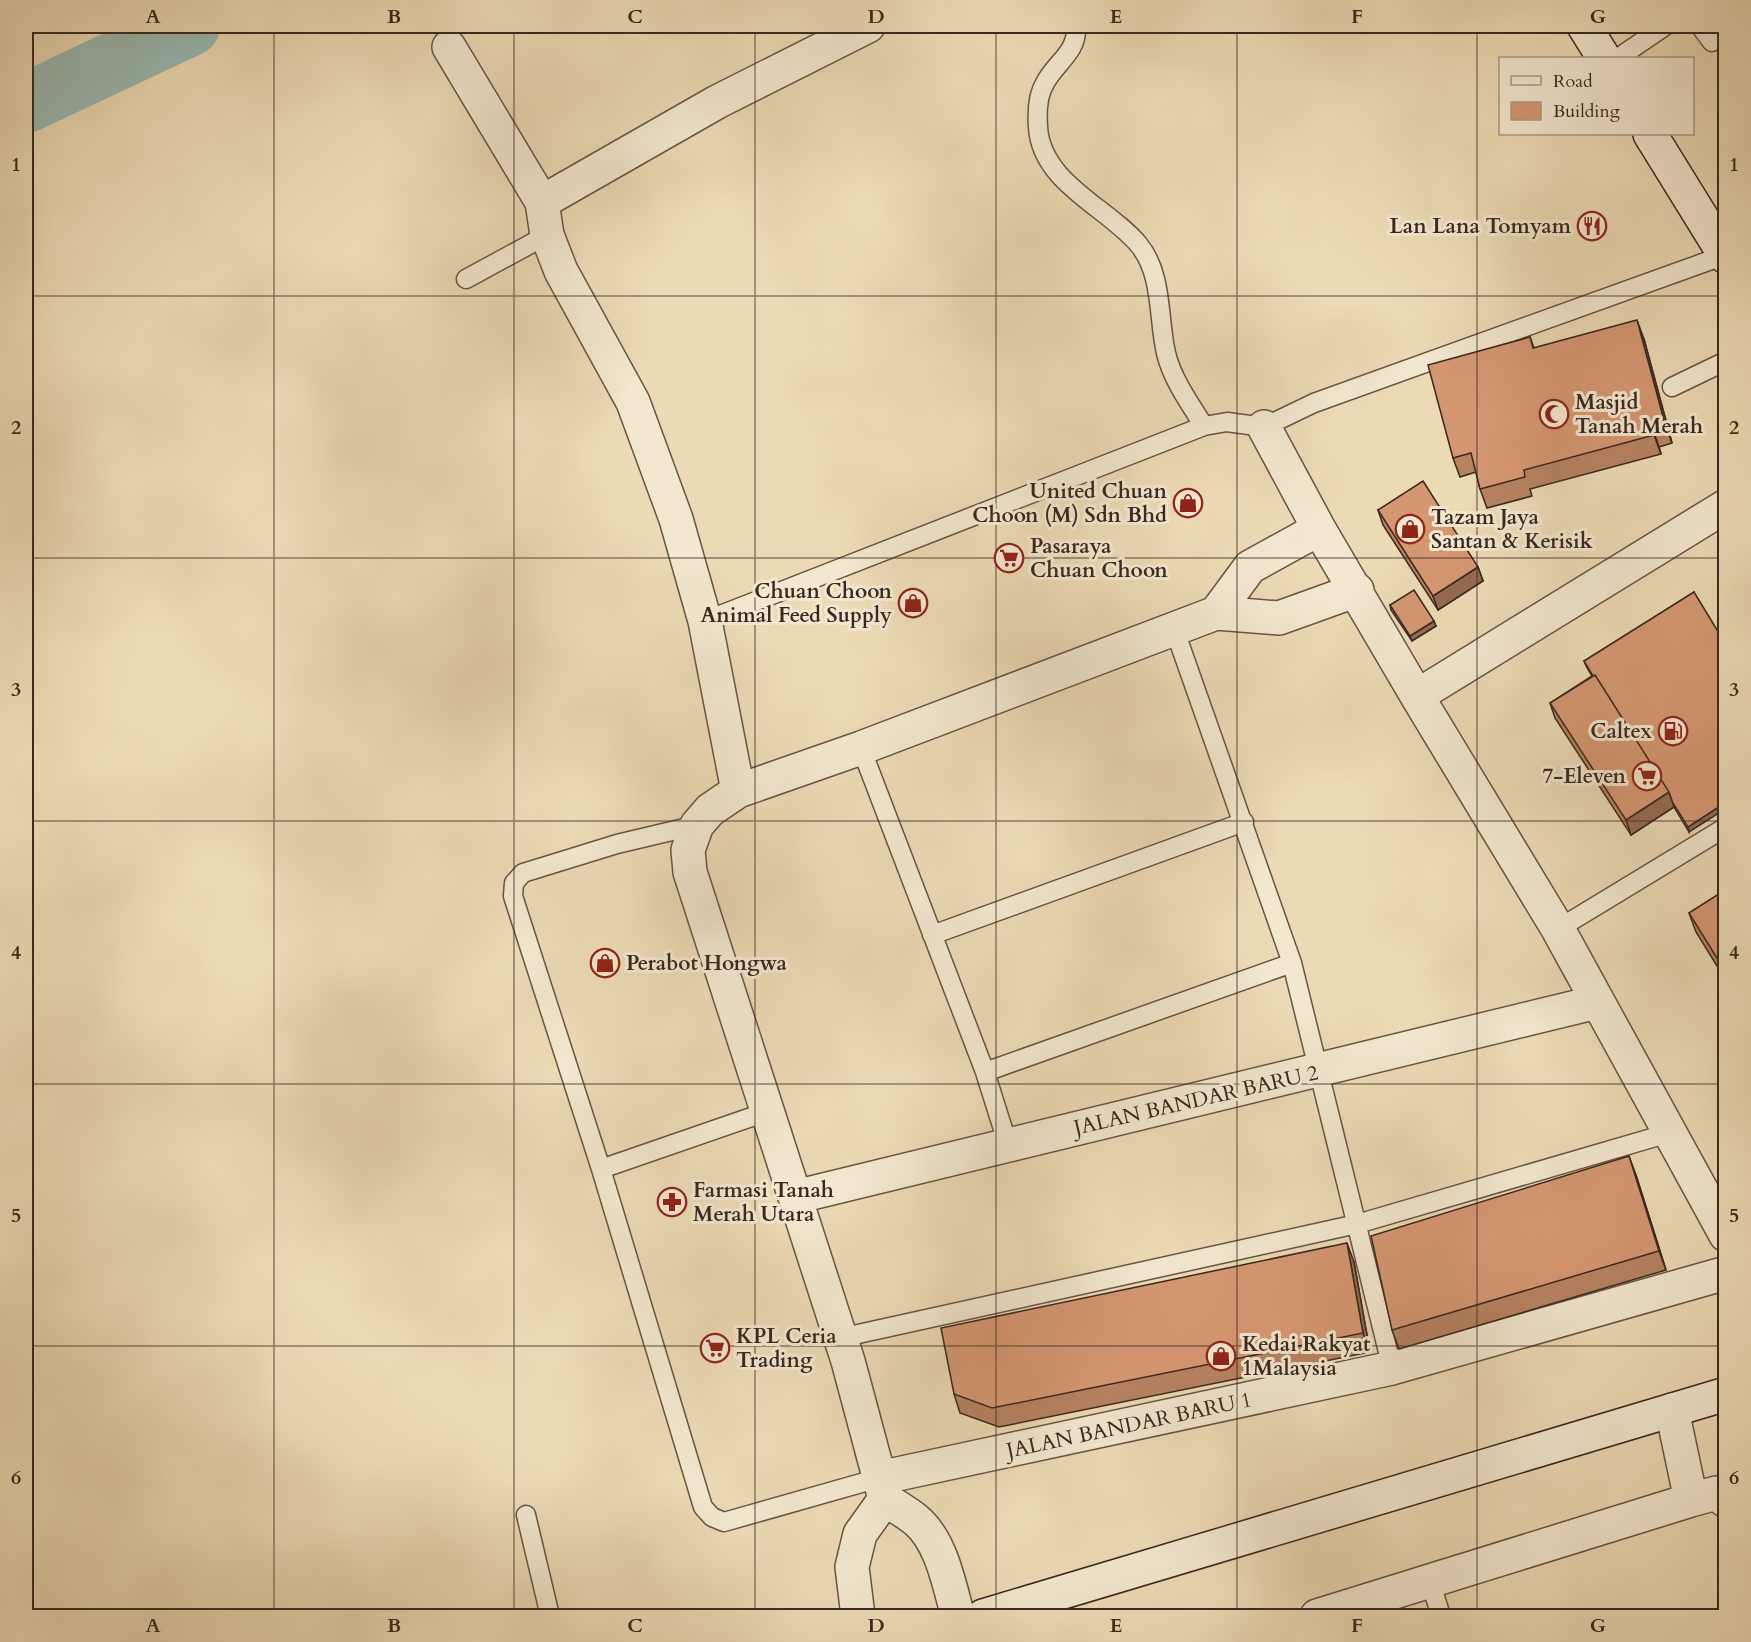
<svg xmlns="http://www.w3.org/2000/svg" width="1751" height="1642" viewBox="0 0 1751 1642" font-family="Cardo,serif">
<rect width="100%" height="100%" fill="#ecdab5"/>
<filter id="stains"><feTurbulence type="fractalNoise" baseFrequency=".00333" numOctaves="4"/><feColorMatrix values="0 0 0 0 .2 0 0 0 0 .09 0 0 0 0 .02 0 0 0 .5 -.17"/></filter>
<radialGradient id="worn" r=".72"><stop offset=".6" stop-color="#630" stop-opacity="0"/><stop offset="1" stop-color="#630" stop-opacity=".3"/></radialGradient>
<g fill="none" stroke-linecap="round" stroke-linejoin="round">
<path stroke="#99bab3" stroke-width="60" d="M26,103L190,26"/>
<g stroke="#665445" stroke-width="21">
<path id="lane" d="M1076,26C1078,52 1056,62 1045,83C1037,96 1037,113 1038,127C1041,183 1109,208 1139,245C1163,274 1158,319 1166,353C1172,379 1190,404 1204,426
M1700,26L1712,42
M1618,58L1665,26
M466,279L547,235
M1672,387L1726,361
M705,621L1204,426L1227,422L1264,427L1314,403L1725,255
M1175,631L1292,963L1392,1368
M861,748L985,1072L1008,1145
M697,825L617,844L523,873L514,883L513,896L601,1169L703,1507L712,1517L724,1522L879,1478
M1558,929L1726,827
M932,935L1244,822
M985,1072L1292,963
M601,1169L766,1112
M840,1338L1357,1224L1669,1133
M526,1515L550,1616
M1430,1581L1441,1616"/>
</g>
<g stroke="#665445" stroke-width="36">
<path id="street" d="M449,47L542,202L547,235L561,271L633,402L676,519L705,621L738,791
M542,202L717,102L868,26
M1264,427L1319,529L1417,696L1558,929L1726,1235
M1216,613L1250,567L1319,529
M1417,696L1726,506
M795,1197L1597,1002
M1672,1410L1691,1500
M879,1478L1392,1368L1726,1273
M858,1616L852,1567L860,1534L885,1499
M958,1616C949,1585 942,1542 916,1520C906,1512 895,1506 885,1499L848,1361L690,872L688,850L697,825L710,810L738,791L861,748L1216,613L1279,618L1357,590
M1317,1616L1691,1500L1716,1493L1726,1501"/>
</g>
<g stroke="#392820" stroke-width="36">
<path id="secondary" d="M1584,26L1604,58
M1650,134L1726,257
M983,1616L1726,1394"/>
</g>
<use href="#lane" stroke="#f3e7cf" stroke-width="18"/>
<use href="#street" stroke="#f3e7cf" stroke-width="33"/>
<use href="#secondary" stroke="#f3e7cf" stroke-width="33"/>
</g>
<path fill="#b78262" stroke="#392820" stroke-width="1.5" d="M1530,337L1534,348L1644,339L1672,443L1659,447L1661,454L1530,489L1532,496L1487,508L1480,489L1476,472L1460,477L1453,458Z
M1378,510L1478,567L1483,581L1438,610L1383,525Z
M1694,592L1689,832L1674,807L1631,835L1555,718L1550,703L1592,676L1586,666L1584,661Z
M1390,605L1436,626L1412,641L1391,610Z
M1725,890V979L1696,932L1689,913Z
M1636,1175L1666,1270L1399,1349L1392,1330Z
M1354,1262L1370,1352L999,1427L960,1413L954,1394Z"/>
<path fill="#956a50" stroke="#392820" stroke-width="1.5" d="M1637,320L1644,339L1672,443L1665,424Z
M1652,427L1659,447L1661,454L1654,435Z
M1478,567L1483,581L1438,610L1433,596Z
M1434,621L1436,626L1412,641L1410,636Z
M1669,792L1674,807L1631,835L1626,820Z
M1725,803V809L1689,832L1688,827Z
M1629,1156L1636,1175L1666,1270L1659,1251Z
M1347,1243L1354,1262L1370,1352L1363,1333Z"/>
<path fill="#d59772" stroke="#392820" stroke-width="1.5" d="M1637,320L1665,424L1652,427L1654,435L1524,470L1525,477L1480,489L1471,453L1453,458L1428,365L1530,337L1533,348Z
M1423,481L1478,567L1433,596L1378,510Z
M1414,590L1434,621L1410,636L1390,605Z
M1694,592L1725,643V803L1688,827L1673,803L1669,792L1595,675L1593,676L1584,661Z
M1595,675L1669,792L1626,820L1550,703Z
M1725,890V971L1689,913Z
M1629,1156L1659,1251L1392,1330L1371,1236Z
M1347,1243L1363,1333L992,1408L954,1394L941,1328Z"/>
<path fill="none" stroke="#392820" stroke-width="1.5" stroke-opacity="0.55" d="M274,26V1616M514,26V1616M755,26V1616M996,26V1616M1237,26V1616M1477,26V1616M26,296H1726M26,558H1726M26,821H1726M26,1084H1726M26,1346H1726"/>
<defs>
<g id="restaurant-ring" transform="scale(1.5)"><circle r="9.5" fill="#f3e7cf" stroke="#8f2418" stroke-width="1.5"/><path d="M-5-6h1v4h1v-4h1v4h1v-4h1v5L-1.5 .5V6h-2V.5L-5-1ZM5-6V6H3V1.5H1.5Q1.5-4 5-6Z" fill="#8f2418"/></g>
<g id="mosque-ring" transform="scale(1.5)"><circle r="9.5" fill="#f3e7cf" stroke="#8f2418" stroke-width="1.5"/><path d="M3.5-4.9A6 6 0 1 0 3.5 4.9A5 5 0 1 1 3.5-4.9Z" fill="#8f2418"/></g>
<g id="shop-ring" transform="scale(1.5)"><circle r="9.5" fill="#f3e7cf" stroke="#8f2418" stroke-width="1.5"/><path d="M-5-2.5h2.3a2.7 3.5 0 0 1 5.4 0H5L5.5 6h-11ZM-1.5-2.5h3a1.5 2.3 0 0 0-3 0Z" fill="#8f2418"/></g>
<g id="supermarket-ring" transform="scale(1.5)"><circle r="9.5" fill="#f3e7cf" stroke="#8f2418" stroke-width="1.5"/><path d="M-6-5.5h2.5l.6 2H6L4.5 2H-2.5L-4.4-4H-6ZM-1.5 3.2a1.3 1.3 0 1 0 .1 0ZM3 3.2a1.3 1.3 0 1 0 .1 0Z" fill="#8f2418"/></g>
<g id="fuel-ring" transform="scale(1.5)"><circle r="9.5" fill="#f3e7cf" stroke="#8f2418" stroke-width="1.5"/><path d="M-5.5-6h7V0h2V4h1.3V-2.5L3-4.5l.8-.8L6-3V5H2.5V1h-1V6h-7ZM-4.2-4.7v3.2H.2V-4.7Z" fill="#8f2418"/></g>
<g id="pharmacy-ring" transform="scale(1.5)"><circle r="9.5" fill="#f3e7cf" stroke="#8f2418" stroke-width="1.5"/><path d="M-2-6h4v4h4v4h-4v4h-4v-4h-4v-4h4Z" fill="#8f2418"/></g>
</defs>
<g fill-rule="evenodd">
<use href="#restaurant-ring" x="1592" y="226"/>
<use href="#mosque-ring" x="1554" y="414"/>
<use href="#shop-ring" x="1188" y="503"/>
<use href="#shop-ring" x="1410" y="529"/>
<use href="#supermarket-ring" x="1009" y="558"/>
<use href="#shop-ring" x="913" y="603"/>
<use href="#fuel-ring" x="1673" y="731"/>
<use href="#supermarket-ring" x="1647" y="776"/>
<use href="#shop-ring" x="605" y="963"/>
<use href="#pharmacy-ring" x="672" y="1202"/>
<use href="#supermarket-ring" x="715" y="1348"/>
<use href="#shop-ring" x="1221" y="1356"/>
</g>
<g text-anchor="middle" stroke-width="6" stroke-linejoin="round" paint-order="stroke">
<g font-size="21" font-weight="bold" fill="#392820" stroke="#f3e7cf" text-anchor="start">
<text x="1571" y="233" text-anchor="end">Lan Lana Tomyam</text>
<text x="1575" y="409">Masjid<tspan x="1575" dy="24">Tanah Merah</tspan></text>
<text x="1167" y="498" text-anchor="end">United Chuan<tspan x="1167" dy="24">Choon (M) Sdn Bhd</tspan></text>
<text x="1431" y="524">Tazam Jaya<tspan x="1431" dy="24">Santan &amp; Kerisik</tspan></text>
<text x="1030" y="553">Pasaraya<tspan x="1030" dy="24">Chuan Choon</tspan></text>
<text x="892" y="598" text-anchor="end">Chuan Choon<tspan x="892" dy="24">Animal Feed Supply</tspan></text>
<text x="1652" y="738" text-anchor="end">Caltex</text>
<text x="1626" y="783" text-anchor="end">7-Eleven</text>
<text x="626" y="970">Perabot Hongwa</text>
<text x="693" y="1197">Farmasi Tanah<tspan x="693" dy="24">Merah Utara</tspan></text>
<text x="736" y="1343">KPL Ceria<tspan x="736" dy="24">Trading</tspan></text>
<text x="1242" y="1351">Kedai Rakyat<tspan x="1242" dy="24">1Malaysia</tspan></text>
</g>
<g font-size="21" fill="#392820" stroke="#f3e7cf">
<text transform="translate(1196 1100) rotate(-13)" y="7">JALAN BANDAR BARU 2</text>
<text transform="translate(1129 1425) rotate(-12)" y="7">JALAN BANDAR BARU 1</text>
</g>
</g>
<rect width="1751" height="1642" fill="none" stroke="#ecdab5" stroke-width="66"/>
<rect x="1499" y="57" width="195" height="78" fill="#f3e7cf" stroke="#a99b89" stroke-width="1.5"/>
<rect x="1511" y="76" width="30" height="9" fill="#f3e7cf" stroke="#a99b89" stroke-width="1.5"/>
<text x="1553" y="87" font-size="18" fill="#392820">Road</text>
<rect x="1511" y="102" width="30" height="18" fill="#d59772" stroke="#a99b89" stroke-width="1.5"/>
<text x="1553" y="117" font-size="18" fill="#392820">Building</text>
<rect x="33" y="33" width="1685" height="1576" fill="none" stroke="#392820" stroke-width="2"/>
<g font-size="20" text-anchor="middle" font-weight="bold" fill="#392820">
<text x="153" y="23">A</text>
<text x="394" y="23">B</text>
<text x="635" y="23">C</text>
<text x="876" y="23">D</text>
<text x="1116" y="23">E</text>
<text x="1357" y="23">F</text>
<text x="1598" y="23">G</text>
<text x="16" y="171">1</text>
<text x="1734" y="171">1</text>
<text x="16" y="434">2</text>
<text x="1734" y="434">2</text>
<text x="16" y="696">3</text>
<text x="1734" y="696">3</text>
<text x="16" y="959">4</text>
<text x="1734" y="959">4</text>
<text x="16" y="1222">5</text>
<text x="1734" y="1222">5</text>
<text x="16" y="1484">6</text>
<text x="1734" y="1484">6</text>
<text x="153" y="1632">A</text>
<text x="394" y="1632">B</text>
<text x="635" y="1632">C</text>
<text x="876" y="1632">D</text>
<text x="1116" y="1632">E</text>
<text x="1357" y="1632">F</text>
<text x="1598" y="1632">G</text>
</g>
<rect width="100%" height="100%" filter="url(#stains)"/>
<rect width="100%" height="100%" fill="url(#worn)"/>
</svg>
